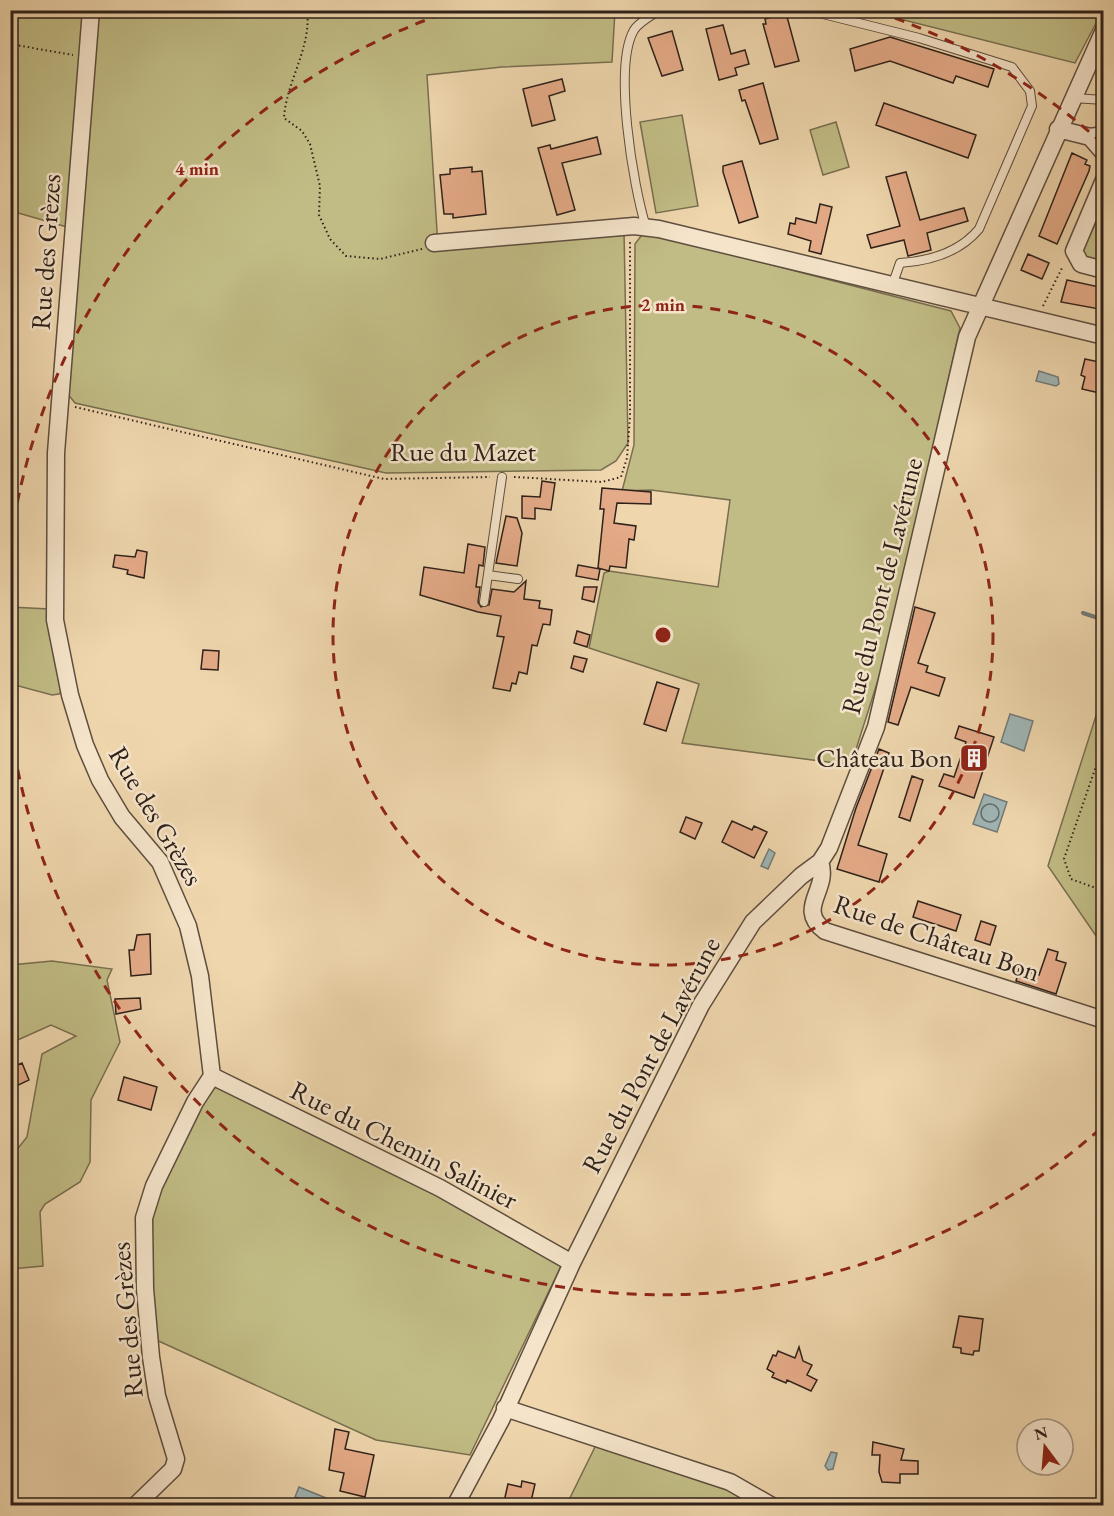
<svg xmlns="http://www.w3.org/2000/svg" width="1114" height="1516" viewBox="0 0 1114 1516" font-family="'EB Garamond',serif">
<rect width="100%" height="100%" fill="#efd6ad"/>
<filter id="stains"><feTurbulence type="fractalNoise" baseFrequency=".00333" numOctaves="4"/><feColorMatrix values="0 0 0 0 .2 0 0 0 0 .09 0 0 0 0 .02 0 0 0 .5 -.17"/></filter>
<radialGradient id="worn" r=".72"><stop offset=".6" stop-color="#630" stop-opacity="0"/><stop offset="1" stop-color="#630" stop-opacity=".3"/></radialGradient>
<path fill="#c1bc85" stroke="#786e50" stroke-width="1.5" d="M1103,10L1075,63L868,11V10Z
M10,11H86L74,229L11,211Z
M95,11H615L612,62L502,67L427,75L438,246L624,231L628,443L616,461L601,470L386,473L75,403L67,393Z
M682,115L698,206L656,213L640,122Z
M836,122L849,167L823,175L810,130Z
M1103,196V265L1087,259L1082,250Z
M644,232L951,311L960,328L887,652L851,765L682,743L699,684L589,648L604,573L609,571L718,587L730,500L651,490L622,491L634,445L635,244Z
M10,607L49,609L65,687L59,694L52,695L11,684Z
M1103,694V946L1048,866Z
M52,961L112,969L107,980L120,1042L91,1100L90,1162L80,1182L45,1204L40,1212L43,1266L11,1269V1157L27,1137L42,1054L76,1036L51,1025L11,1043V965Z
M221,1086L564,1260L470,1455L376,1440L154,1339L147,1258L156,1192L210,1089Z
M597,1443L727,1486L764,1506H566Z"/>
<path fill="#9fb6b6" stroke="#727a78" stroke-width="1.5" d="M1039,371L1058,377L1059,384L1056,386L1036,381Z
M1010,714L1033,721L1024,751L1001,742Z
M984,794L1007,802L997,832L973,824Z
M769,849L775,853L768,869L761,866Z
M831,1452L837,1453L833,1469L828,1470L825,1466Z
M299,1487L326,1498L323,1505L295,1497Z"/>
<g fill="none" stroke-linecap="round" stroke-linejoin="round">
<path stroke="#666c68" stroke-width="1.5" d="M981 813a9 9 0 1 1 18 0a9 9 0 1 1-18 0Z"/>
<path stroke="#727a78" stroke-width="4" d="M1083,613L1104,620"/>
</g>
<path fill="#e5ab88" stroke="#2e211a" stroke-width="1.5" d="M786,13L799,61L775,67L763,24H766L765,19Z
M723,25L731,54L745,50L749,64L735,68L737,75L719,80L706,29Z
M672,31L683,70L662,76L648,38Z
M890,37L994,69L988,87L956,76L953,83L890,61L855,71L850,49Z
M562,79L565,91L549,96L555,120L532,126L523,89Z
M763,83L778,139L760,144L745,100L742,101L739,90Z
M884,103L976,135L968,158L876,125Z
M597,137L601,154L562,163L575,210L557,215L538,148L550,145L551,149Z
M1072,153L1087,160L1085,164L1090,166L1089,171L1057,244L1039,236Z
M742,161L758,217L739,223L723,172V166Z
M472,167V172L482,171L486,214L453,218V214H444L440,175L450,174V169Z
M906,172L920,220L964,208L968,221L927,233L931,250L908,256L904,240L871,248L867,235L900,226L886,177Z
M820,204L832,207L821,254L809,251L811,241L788,234L790,223L795,224L796,218L816,223Z
M1028,254L1049,263L1042,279L1021,270Z
M1067,280L1104,288V301L1101,300L1099,309L1061,302Z
M1085,359L1104,363V394L1082,389L1085,377L1081,375Z
M542,481L555,483L551,510L535,508V519L522,518V496L540,497Z
M602,488L651,492V504L617,503L614,523L636,526L634,540L629,539L626,568L610,566L609,571L598,568L604,509H600Z
M506,516L517,518L522,533L517,566L496,563Z
M468,544L485,547L483,566L479,565L476,587H480L478,602L481,607L489,605L492,589L514,592L526,581L524,599L540,601L539,608L552,610L550,625L543,624L537,646L532,645L527,674L519,672L516,684L512,683L510,691L493,688L504,637L497,636L501,616L478,612L420,595L424,567L464,573Z
M137,550L147,552L144,578L127,574L128,570L113,567L115,555L135,557Z
M578,565L600,569L598,580L576,576Z
M584,587H597L594,602L582,599Z
M915,607L935,613L918,663L928,666L926,672L945,678L939,696L911,687L898,725L888,722Z
M577,631L590,635L587,647L574,643Z
M203,650L219,651L218,670L201,669Z
M574,656L587,659L583,672L571,668Z
M657,682L679,689L666,731L644,724Z
M959,726L994,737L974,798L939,786L944,774L954,777L966,742L955,738Z
M879,749L889,753L858,845L887,854L879,882L837,869L856,808Z
M912,776L923,780L910,821L899,817Z
M686,817L702,823L695,839L680,832Z
M732,821L752,830L754,826L767,832L754,858L722,842Z
M918,901L961,915L956,931L913,917Z
M981,921L996,926L990,945L975,940Z
M150,934L151,974L131,976L129,950H134L137,935Z
M1048,949L1058,952L1056,960L1066,963L1056,994L1016,981L1019,969L1039,975Z
M140,998L141,1009L116,1014L115,999Z
M22,1063L29,1080L10,1089V1068Z
M124,1077L157,1087L151,1110L118,1100Z
M959,1316L983,1319L979,1351H974L973,1355L961,1353V1348L953,1347Z
M799,1347L803,1361L812,1365L807,1375L817,1380L811,1391L787,1380L786,1383L772,1377L774,1373L767,1369L773,1355L776,1356L778,1351L795,1358Z
M335,1429L349,1432L345,1449L374,1455L365,1497L340,1491L344,1473L329,1470Z
M873,1442L904,1449L901,1460L918,1461V1474H900V1483L882,1482L879,1472L880,1455H872Z
M522,1481L535,1484L530,1506H503L508,1484L521,1487Z"/>
<g fill="none" stroke-linecap="round" stroke-linejoin="round">
<g stroke="#5e4e3f" stroke-width="10">
<path id="service" d="M807,10L919,38L1012,67L1030,91L1032,106L979,229C959,253 930,261 900,263L892,286
M1073,98L1104,100
M646,227C633,186 613,66 634,30C639,22 652,15 660,10
M488,575L518,579
M484,602L502,477"/>
</g>
<g stroke="#5e4e3f" stroke-width="19">
<path id="minor" d="M91,10L56,453L55,620L70,695L85,745L100,780L122,817L160,862L188,926L200,976L212,1076L195,1102L154,1186L144,1218L145,1289L151,1357L157,1396L176,1459L173,1469L135,1506
M1058,129L1090,137L1104,135
M1090,137L1104,153
M1104,180L1074,251L1081,264L1104,270
M434,243L634,226L659,229L1104,336
M820,862C830,890 795,908 825,931L1104,1020
M212,1076L440,1188L572,1263
M505,1408L730,1482L772,1506
M455,1506L501,1420L572,1263L701,1005L753,922L801,876L820,862L829,848L876,727L967,337L1104,30"/>
</g>
<path stroke="#2e211a" stroke-width="2" stroke-dasharray="1.5 3" stroke-linecap="butt" d="M307,10C312,47 286,82 284,118L302,131L310,144L320,186L319,215L330,239L346,256L380,259L422,249
M10,44L73,55
M1043,306L1063,266
M75,407L384,479L490,477
M514,477L602,482L621,477L627,458L630,416V241
M1104,743L1064,859L1071,879L1104,891"/>
<use href="#service" stroke="#f5e4ca" stroke-width="8"/>
<use href="#minor" stroke="#f5e4ca" stroke-width="16"/>
</g>
<g fill="none" stroke="#8f2418" stroke-width="3" stroke-dasharray="10 8">
<circle cx="663" cy="635" r="330"/>
<path d="M1100 1129A659 659 0 0 1 11 732M11 538A659 659 0 0 1 448 12M878 12A659 659 0 0 1 1100 141"/>
</g>
<defs>
<g id="building-square" transform="scale(1.5)"><rect x="-9" y="-9" width="18" height="18" rx="4" fill="#8f2418" stroke="#f5e4ca"/><path d="M-4-6H4V6H1V3H-1V6H-4ZM-2.5-4.3h1.7v1.8h-1.7ZM.8-4.3h1.7v1.8H.8ZM-2.5-1h1.7V.8h-1.7ZM.8-1h1.7V.8H.8Z" fill="#fff"/></g>
</defs>
<g fill-rule="evenodd">
<use href="#building-square" x="974" y="758"/>
</g>
<g text-anchor="middle" stroke-width="5" stroke-linejoin="round" paint-order="stroke">
<g font-size="27" fill="#2e211a" stroke="#f5e4ca">
<text transform="translate(46 252) rotate(-86)" y="9">Rue des Grèzes</text>
<text x="463" y="461">Rue du Mazet</text>
<text transform="translate(882 586) rotate(-76)" y="9">Rue du Pont de Lavérune</text>
<text transform="translate(156 816) rotate(59)" y="9">Rue des Grèzes</text>
<text transform="translate(937 938) rotate(19)" y="9">Rue de Château Bon</text>
<text transform="translate(651 1055) rotate(-62)" y="9">Rue du Pont de Lavérune</text>
<text transform="translate(404 1145) rotate(27)" y="9">Rue du Chemin Salinier</text>
<text transform="translate(127 1320) rotate(-95)" y="9">Rue des Grèzes</text>
</g>
<g font-size="27" fill="#2e211a" stroke="#f5e4ca" text-anchor="end">
<text x="953" y="767">Château Bon</text>
</g>
</g>
<circle cx="663" cy="635" r="9" fill="#8f2418" stroke="#f5e4ca" stroke-width="3"/>
<g font-size="18" text-anchor="middle" font-weight="bold" fill="#8f2418" stroke="#f5e4ca" stroke-width="5" stroke-linejoin="round" paint-order="stroke">
<text x="197" y="175">4 min</text>
<text x="663" y="311">2 min</text>
</g>
<rect width="1114" height="1516" fill="none" stroke="#efd6ad" stroke-width="36"/>
<rect x="12" y="12" width="1090" height="1492" fill="none" stroke="#2e211a" stroke-width="3"/>
<rect x="18" y="18" width="1078" height="1480" fill="none" stroke="#2e211a" stroke-width="1.5"/>
<g transform="translate(1045 1447) rotate(344)"><circle r="28" fill="#f5e4ca" stroke="#a59684" stroke-width="1.5"/>
<path d="M0-4.5L10 22L0 15L-10 22Z" fill="#8f2418"/>
<text y="-9" font-size="16" font-weight="bold" text-anchor="middle" fill="#2e211a">N</text>
</g>
<rect width="100%" height="100%" filter="url(#stains)"/>
<rect width="100%" height="100%" fill="url(#worn)"/>
</svg>
